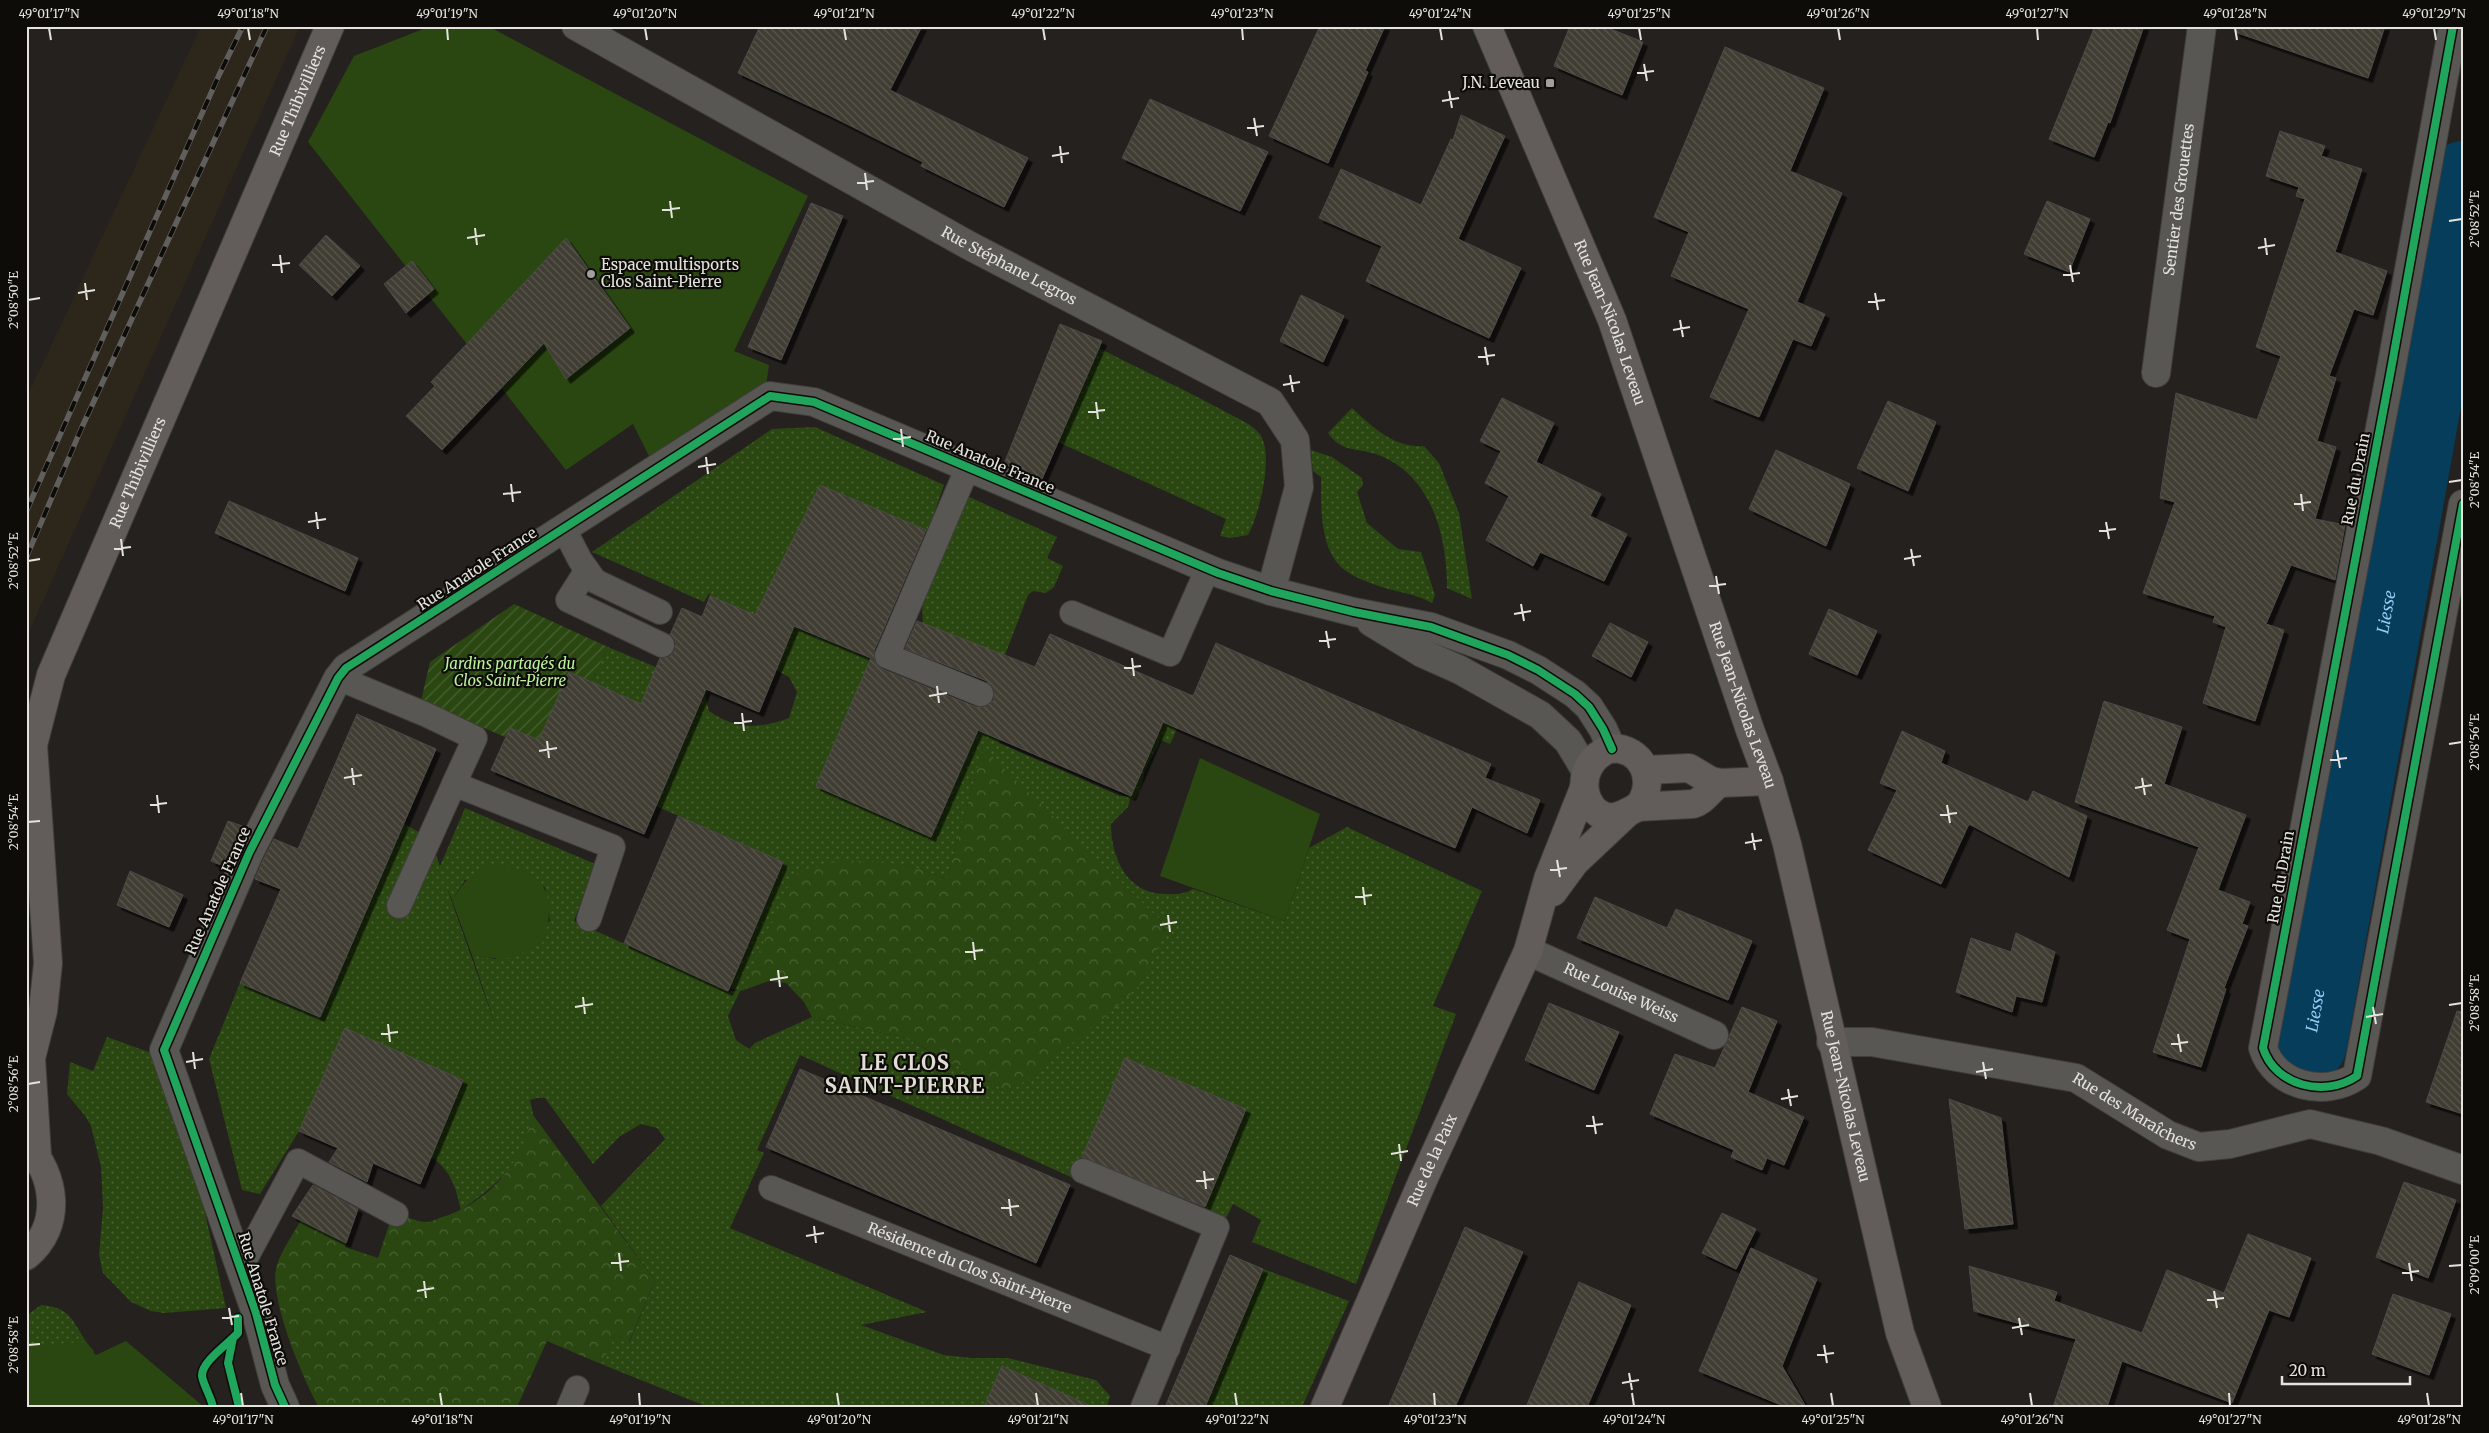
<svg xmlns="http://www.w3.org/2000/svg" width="2489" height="1433" viewBox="0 0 2489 1433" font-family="Merriweather,serif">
<defs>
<pattern id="grass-dots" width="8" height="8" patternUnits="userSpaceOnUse" patternTransform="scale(1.25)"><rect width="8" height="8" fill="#2a4711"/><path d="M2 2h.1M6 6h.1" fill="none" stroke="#496133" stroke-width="1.8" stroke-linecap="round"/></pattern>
<pattern id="forest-crowns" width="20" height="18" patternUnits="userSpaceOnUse" patternTransform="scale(1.25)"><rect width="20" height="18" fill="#2a4711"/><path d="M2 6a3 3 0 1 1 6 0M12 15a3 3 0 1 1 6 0" fill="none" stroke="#496133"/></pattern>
<pattern id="garden-furrows" width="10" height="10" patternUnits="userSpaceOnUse" patternTransform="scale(1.25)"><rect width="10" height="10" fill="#2a4711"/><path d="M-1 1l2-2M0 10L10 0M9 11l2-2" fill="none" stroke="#496133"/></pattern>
<pattern id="building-back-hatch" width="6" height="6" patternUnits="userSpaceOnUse" patternTransform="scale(1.25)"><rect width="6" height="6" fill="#403c33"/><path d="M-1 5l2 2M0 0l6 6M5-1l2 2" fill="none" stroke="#5b5850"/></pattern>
<filter id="shadow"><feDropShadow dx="4.5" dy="4.5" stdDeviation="0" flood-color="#0009"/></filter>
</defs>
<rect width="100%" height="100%" fill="#24211e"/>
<path fill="#2c261b" d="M201,26H300L26,639V399Z"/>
<path fill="url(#grass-dots)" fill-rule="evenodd" d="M1099,348C1139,369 1182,388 1222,410C1234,417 1249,422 1258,432C1276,450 1259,516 1248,535L1231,538L1220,536L1226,519L1058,442Z
M1352,408C1372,427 1396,449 1424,446L1439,463L1459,513L1472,599L1447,588C1447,534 1431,474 1376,454C1356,448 1341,452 1328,433Z
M815,427L944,485L928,531L820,485L758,611L767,621L710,596L709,593L704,602L592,552L772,429Z
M1311,450L1332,457L1362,478L1363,485L1357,492L1367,523L1398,549L1421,552L1435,595L1432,603C1415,594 1402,593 1385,588C1373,584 1355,578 1346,571C1319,552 1321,507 1321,477L1313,471Z
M965,495L1057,537L1047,558L1063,566L1054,587L1046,593L1033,591L1028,595L1000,668L923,629L922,595Z
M794,627L871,659L816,786L931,837L976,734L986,720L1007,725L999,743L1120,796H1130L1163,721L1178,727L1170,744L1161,740L1145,770L1140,791L1134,799H1130L1128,807L1111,824C1111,859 1128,895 1167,894C1178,894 1184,894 1193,889L1285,921L1309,848L1347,827L1482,891L1433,1006L1456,1014L1356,1284L1252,1242L1261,1220L1233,1204L1223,1224L1201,1215L1246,1109L1125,1058L1073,1178L800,1055L757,1150L764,1153L730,1228L927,1312L861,1325L944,1355L971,1358H1008L1096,1380L1110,1396L1107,1407H1093L1002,1366L984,1407H708L601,1364L615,1337L629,1343L655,1281L601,1206L665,1139L657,1128L641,1124L619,1137L593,1164L545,1098H537L530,1100C531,1105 533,1111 533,1115C532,1158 492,1188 461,1210C456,1188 451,1170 431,1157L463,1080L345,1029L299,1131L260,1194L242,1190L209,1059L240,983L319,1017L404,824L430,838L440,866L465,808L595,864L574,921L728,991H738L729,988L783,862L656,806L691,725L591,683L608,647L708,689L705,695L709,711C736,730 759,729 789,718L797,692L789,677L776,670ZM983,749L1162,922L1165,931L1007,1094L996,1085L905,1038L812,1017L755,1043L749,1049L736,1040L728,1016L740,991L747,989L794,874L905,864L947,879ZM465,880L545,887L550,921L496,959L472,955L497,1030L447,888L452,900Z
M107,1037L168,1059L184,1117L226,1308L164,1313L151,1311L131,1302L103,1273L99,1255L103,1208L101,1167L91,1126L86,1117L67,1094L70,1062L93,1071Z
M1263,1269L1349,1301L1302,1407H1205Z
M41,1305C77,1307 74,1331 94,1351L54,1387L26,1407V1316Z"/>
<path fill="url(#forest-crowns)" d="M983,748L1162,922L1165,932L1141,984L1111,1012L1007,1095L996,1085L905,1038L812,1017L804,1002L786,983L769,981L747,989L757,957L794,874L841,860L905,864L947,879Z
M533,1115L655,1281L628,1344L615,1337L601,1364L547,1341L517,1407H319C303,1380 267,1294 277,1265C282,1249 293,1235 301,1220L346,1243L345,1247L378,1258L393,1213C403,1215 417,1222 427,1222C433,1222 440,1217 446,1216C493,1199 521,1162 533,1115Z"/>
<path fill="url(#garden-furrows)" d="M514,604L608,647L591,683L570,672L539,740L510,728L505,737L421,701L430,662Z"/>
<path fill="#2a4711" d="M431,26H488L808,196L734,351L769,365L766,387L649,456L633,424L566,470L308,142L354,56Z
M1200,758L1320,814L1285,921L1160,876Z
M492,865C544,867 559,895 543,942C513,960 507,961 472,955L452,900C464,883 472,870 492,865Z
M126,1341L204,1407H26V1346L84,1342L96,1355Z"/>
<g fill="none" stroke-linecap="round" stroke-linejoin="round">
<path stroke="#053d5b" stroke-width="76" id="s1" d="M2309,1044L2463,179"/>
</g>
<path fill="url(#building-back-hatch)" stroke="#4c4a48" filter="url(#shadow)" d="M760,26H922L890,90L1028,158L1004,207L921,166L923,162L829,115L738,73Z
M1320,26H1385L1365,71L1368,72L1328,163L1269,136Z
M1570,26H1603L1643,42L1622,95L1554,66Z
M2095,26H2144L2110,123L2108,122L2094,157L2049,139Z
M2236,26H2385L2368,78L2235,32Z
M1725,47L1824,88L1790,171L1842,193L1797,302L1825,314L1811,346L1793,339L1759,417L1710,397L1749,309L1671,276L1689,232L1654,217Z
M1150,99L1268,152L1240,211L1122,158Z
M1461,115L1505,136L1458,239L1521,268L1489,338L1366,281L1382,246L1319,218L1341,169L1421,205L1451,139L1453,140Z
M2280,131L2325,146L2321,156L2362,169L2335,252L2387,271L2373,315L2354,309L2329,376L2336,378L2317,441L2336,447L2315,519L2345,525L2335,580L2291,565L2266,624L2284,630L2255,721L2203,703L2226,627L2213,622L2215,616L2143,593L2175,502L2160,498L2176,393L2257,420L2281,356L2256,347L2305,199L2296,196L2299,187L2266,176Z
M2047,201L2090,219L2069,272L2024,254Z
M811,203L843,216L781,360L748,347Z
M326,235L360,266L332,296L299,265Z
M566,238L630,328L566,379L544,343L442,450L406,416L435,386L431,382Z
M412,261L434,289L406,313L384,284Z
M1301,295L1344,316L1323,362L1280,341Z
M1060,324L1102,341L1042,479L1004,464Z
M1502,398L1554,423L1536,462L1601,494L1590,516L1627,534L1604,581L1540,552L1533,566L1486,540L1509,496L1485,483L1501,451L1480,441Z
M1888,401L1936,422L1908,491L1857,468Z
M1776,450L1850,484L1826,546L1749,509Z
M820,485L926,530L874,651L876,664L882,669L976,707H983L994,700V692L987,681L905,649L917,621L1035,667L1050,634L1193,696L1216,643L1491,764L1485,778L1540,800L1527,833L1472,807L1455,848L1163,722L1131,796L978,730L931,837L816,786L871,658L794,626L759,712L706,689L644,834L491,770L510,728L539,740L569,672L641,704L660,658L669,657L675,650L676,643L670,635L682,608L702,617L710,596L755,615Z
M229,501L358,558L345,591L215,533Z
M1829,609L1877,631L1857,675L1809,654Z
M1610,623L1648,642L1631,677L1592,656Z
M2104,701L2182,727L2164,784L2246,815L2218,890L2250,902L2242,924L2248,926L2224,988L2226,989L2201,1067L2153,1052L2190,939L2167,930L2199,847L2075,802Z
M357,714L436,749L320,1017L240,983L281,889L255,879L263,860L274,839L298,849Z
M1902,731L1945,751L1941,763L2028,802L2033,791L2087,816L2069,877L1969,824L1941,884L1868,850L1897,790L1880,783Z
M678,816L783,862L728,991L624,943Z
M228,821L245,827L226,867L211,861Z
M130,871L183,895L169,927L117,905Z
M1595,897L1667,928L1676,909L1752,941L1728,1000L1577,938Z
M2016,933L2055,952L2042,1002L2016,996L2012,1012L1956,992L1971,938L2011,952Z
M1549,1003L1619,1032L1594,1090L1525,1060Z
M1742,1007L1777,1021L1748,1092L1804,1117L1784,1165L1767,1158L1762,1170L1731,1157L1734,1150L1650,1114L1675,1054L1715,1068Z
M2457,1011L2463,1012V1114L2426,1102Z
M345,1028L463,1080L420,1184L373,1163L367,1182L329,1162L338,1148L299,1131Z
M1125,1058L1246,1109L1205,1207L1082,1157Z
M800,1069L1070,1185L1036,1263L766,1147Z
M1949,1099L2001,1118L2013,1224L1965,1229Z
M2404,1182L2456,1200L2428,1278L2376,1257Z
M313,1185L358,1209L346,1243L292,1216Z
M1722,1213L1756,1229L1736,1269L1702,1253Z
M1465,1227L1523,1252L1455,1407H1388Z
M2248,1234L2311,1258L2289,1317L2269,1310L2232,1403L2122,1361L2107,1407H2053L2076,1339L1974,1311L1969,1266L2057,1292L2054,1301L2142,1333L2167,1270L2224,1293Z
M1751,1248L1817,1279L1782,1366L1806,1407H1786L1699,1371Z
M1230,1255L1263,1269L1205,1407H1165Z
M1579,1282L1631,1305L1619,1334L1587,1407H1526Z
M2393,1294L2451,1314L2429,1375L2372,1354Z
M1002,1366L1093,1407H984Z"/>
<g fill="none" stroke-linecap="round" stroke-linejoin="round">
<g stroke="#403e3b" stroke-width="26">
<g id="lane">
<path d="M968,467L887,656L981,694"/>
<path d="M564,529L580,560L595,581L660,612"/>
<path d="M587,570L568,600L662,645"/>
<path d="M1072,613L1170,654L1208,568"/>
<path d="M338,678L427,715L475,738L454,784L613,847L589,919"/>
<path d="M399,906L454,784"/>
<path d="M1083,1171L1217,1227L1143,1407"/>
<path id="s2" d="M771,1188L1168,1348"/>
<path d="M241,1267L298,1161L396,1214"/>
<path d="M569,1407L577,1388"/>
</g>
</g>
<g stroke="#403e3b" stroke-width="30">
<g id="street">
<path id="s3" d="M576,26L970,246L1270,402L1295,440L1299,487L1271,591"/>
<path d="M2453,26L2390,375L2263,1048C2275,1086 2325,1098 2357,1076L2463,504"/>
<path id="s4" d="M2156,373L2202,26"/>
<path d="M1371,622L1422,653L1460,670L1540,715L1568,741L1586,771"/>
<path id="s5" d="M1528,951L1714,1035"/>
<path id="s6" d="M1831,1042H1872L2076,1078L2168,1135L2199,1147L2230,1144L2310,1124L2381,1141L2463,1170"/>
<path d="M285,1407L275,1385L256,1313L164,1050L249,853L338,678L346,668L770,396L814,402L1218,573L1271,591L1354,612L1431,627L1508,655L1538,670L1575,694L1589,707L1603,729L1612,749"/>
</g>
</g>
<g stroke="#403e3b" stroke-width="30">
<g id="secondary">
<path id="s7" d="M1487,26L1612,320L1750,730L1769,781L1787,844L1900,1333L1927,1407"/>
<path d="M1611,748C1643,748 1656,779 1640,805C1633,810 1623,815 1615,817C1583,821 1568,765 1611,748Z"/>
<path d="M1646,770L1689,768L1711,781L1720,783L1769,781"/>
<path d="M1637,807L1693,804C1704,801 1710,789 1720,783"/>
<path d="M1553,892L1575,862L1628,812"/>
<path d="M26,1144C56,1175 63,1226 26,1256"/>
<path id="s8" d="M37,1155L31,1058L43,1011L48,963L33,745L51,675L330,26"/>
<path id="s9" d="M1325,1407L1423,1180L1528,951L1548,879L1584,788"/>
</g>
</g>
<use href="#lane" stroke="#595754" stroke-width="24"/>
<use href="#street" stroke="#595754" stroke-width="28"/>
<use href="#secondary" stroke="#625d5b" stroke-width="28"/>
<g stroke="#605f5d" stroke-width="5.5">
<path id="rail" d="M26,512L219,75L243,26
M26,558L82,427L267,26"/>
</g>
<use href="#rail" stroke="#0d0c09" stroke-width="4" stroke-dasharray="11" stroke-linecap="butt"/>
<g stroke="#0d0c09" stroke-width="11">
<path id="cycleway" d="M2453,26L2390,375L2263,1048C2275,1086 2325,1098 2357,1076L2463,504
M233,1338L228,1363L239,1407
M213,1407C211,1397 203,1384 202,1376C201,1362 229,1343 238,1333V1318
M285,1407L275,1385L256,1313L164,1050L249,853L338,678L346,668L770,396L814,402L1218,573L1271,591L1354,612L1431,627L1508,655L1538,670L1575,694L1589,707L1603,729L1612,749"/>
</g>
<use href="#cycleway" stroke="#20a55d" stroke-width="8"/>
</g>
<path fill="none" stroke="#e5e3de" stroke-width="2" d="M49,28L51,40M248,28L250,40M447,28L448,40M645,28L647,40M844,28L846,40M1043,28L1045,40M1242,28L1243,40M1440,28L1442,40M1639,28L1641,40M1838,28L1840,40M2037,28L2038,40M2235,28L2237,40M2434,28L2436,40M1644,64L1647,81M1637,73L1654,71M1449,91L1452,108M1442,101L1459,98M1254,118L1257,136M1247,128L1264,126M1060,146L1062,163M1052,156L1069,153M865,173L867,190M857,183L874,181M670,201L672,218M662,210L680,208M2449,221L2462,219M475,228L477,245M467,238L485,235M2265,238L2267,255M2258,248L2275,245M280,255L282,273M272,265L290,263M2070,265L2073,282M2063,275L2080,273M85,283L87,300M78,293L95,290M1875,293L1878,310M28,300L40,298M1868,302L1885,300M1680,320L1683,337M1673,330L1690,327M1485,347L1488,365M1478,357L1495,355M1290,375L1293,392M1283,385L1300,382M1096,402L1098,419M1088,412L1105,410M901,429L903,447M893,439L911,437M706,457L708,474M698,467L716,464M2449,482L2462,480M511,484L513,502M503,494L521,492M2301,494L2303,511M2294,504L2311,502M316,512L318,529M308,522L326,519M2106,522L2109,539M2099,531L2116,529M121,539L123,556M114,549L131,547M1911,549L1914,566M1904,559L1921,556M28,561L40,559M1716,576L1719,594M1709,586L1726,584M1521,604L1524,621M1514,614L1531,611M1326,631L1329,648M1319,641L1336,639M1132,658L1134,676M1124,668L1141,666M937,686L939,703M929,696L947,693M742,713L744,731M734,723L752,721M547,741L549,758M2449,744L2462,742M2337,750L2340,768M539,751L557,748M2330,760L2347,758M352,768L354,785M344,778L362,775M2142,778L2145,795M2135,788L2152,785M157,795L159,813M150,805L167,803M1947,805L1950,823M1940,815L1957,813M28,822L40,821M1752,833L1755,850M1745,843L1762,840M1557,860L1560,877M1550,870L1567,868M1363,887L1365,905M1355,897L1372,895M1168,915L1170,932M1160,925L1177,922M973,942L975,960M965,952L983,950M778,970L780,987M770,980L788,977M583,997L585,1014M2449,1005L2462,1003M575,1007L593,1004M2373,1007L2376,1024M2366,1017L2383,1014M388,1024L390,1042M381,1034L398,1032M2178,1034L2181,1052M2171,1044L2188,1042M193,1052L195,1069M186,1062L203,1059M1983,1062L1986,1079M1976,1072L1993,1069M28,1084L40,1082M1788,1089L1791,1106M1781,1099L1798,1096M1593,1116L1596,1134M1586,1126L1603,1124M1399,1144L1401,1161M1391,1154L1408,1151M1204,1171L1206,1189M1196,1181L1214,1179M1009,1199L1011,1216M1001,1208L1019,1206M814,1226L816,1243M806,1236L824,1233M619,1253L621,1271M611,1263L629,1261M2409,1263L2412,1281M2449,1266L2462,1265M2402,1273L2419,1271M424,1281L426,1298M417,1291L434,1288M2214,1291L2217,1308M2207,1300L2224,1298M229,1308L232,1325M222,1318L239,1316M2019,1318L2022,1335M2012,1328L2029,1325M28,1345L40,1344M1824,1345L1827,1363M1817,1355L1834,1353M1629,1373L1632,1390M1622,1383L1639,1380M241,1393L243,1406M440,1393L442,1406M639,1393L640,1406M837,1393L839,1406M1036,1393L1038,1406M1235,1393L1237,1406M1434,1393L1435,1406M1632,1393L1634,1406M1831,1393L1833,1406M2030,1393L2032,1406M2229,1393L2230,1406M2427,1393L2429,1406"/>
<g fill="#a19f9b" stroke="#0d0c09" stroke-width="2">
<rect x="1545" y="78" width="10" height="10" rx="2.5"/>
<circle cx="591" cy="274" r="5"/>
</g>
<g text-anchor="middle" stroke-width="4.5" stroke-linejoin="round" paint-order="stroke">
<g font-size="15" fill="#e5e3de" stroke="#0d0c09" text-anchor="end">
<text x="1540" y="88">J.N. Leveau</text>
<text x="601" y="270" text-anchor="start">Espace multisports<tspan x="601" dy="17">Clos Saint-Pierre</tspan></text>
</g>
<g font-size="15" fill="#e5e3de" stroke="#0d0c09">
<text dy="5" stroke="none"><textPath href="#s8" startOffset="1110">Rue Thibivilliers</textPath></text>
<text dy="5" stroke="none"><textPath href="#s4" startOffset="175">Sentier des Grouettes</textPath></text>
<text dy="5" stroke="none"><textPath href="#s3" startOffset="495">Rue Stéphane Legros</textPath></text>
<text dy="5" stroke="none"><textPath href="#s7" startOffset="321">Rue Jean-Nicolas Leveau</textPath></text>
<text transform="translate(990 462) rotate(23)" y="5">Rue Anatole France</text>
<text dy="5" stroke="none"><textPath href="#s8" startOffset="705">Rue Thibivilliers</textPath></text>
<text transform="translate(2356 479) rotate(-79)" y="5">Rue du Drain</text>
<text transform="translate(477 569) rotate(-33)" y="5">Rue Anatole France</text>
<text dy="5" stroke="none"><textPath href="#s7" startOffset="726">Rue Jean-Nicolas Leveau</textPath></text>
<text transform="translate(2281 877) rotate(-80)" y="5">Rue du Drain</text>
<text transform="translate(218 891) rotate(-66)" y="5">Rue Anatole France</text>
<text dy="5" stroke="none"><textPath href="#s5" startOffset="102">Rue Louise Weiss</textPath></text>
<text dy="5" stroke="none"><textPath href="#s7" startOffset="1131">Rue Jean-Nicolas Leveau</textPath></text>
<text dy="5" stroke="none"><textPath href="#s6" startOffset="316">Rue des Maraîchers</textPath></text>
<text dy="5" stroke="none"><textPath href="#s9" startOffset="269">Rue de la Paix</textPath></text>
<text dy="5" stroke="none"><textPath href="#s2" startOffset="214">Résidence du Clos Saint-Pierre</textPath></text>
<text transform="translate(263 1299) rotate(73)" y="5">Rue Anatole France</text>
</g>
<g font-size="15" font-style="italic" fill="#bbf39a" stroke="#0d0c09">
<text x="510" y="669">Jardins partagés du<tspan x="510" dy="17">Clos Saint-Pierre</tspan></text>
</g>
<g font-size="16" font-style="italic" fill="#96ccf2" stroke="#0d0c09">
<text dy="6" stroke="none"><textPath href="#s1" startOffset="439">Liesse</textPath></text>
<text dy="6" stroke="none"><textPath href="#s1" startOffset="34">Liesse</textPath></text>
</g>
<g font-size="20" font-weight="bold" letter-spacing="1" fill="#e1ddd4" stroke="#0d0c09">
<text x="905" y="1070">LE CLOS<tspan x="905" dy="23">SAINT-PIERRE</tspan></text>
</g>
</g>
<rect width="2489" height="1433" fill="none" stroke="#0d0c09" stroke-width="55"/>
<path d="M2282 1376v8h128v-8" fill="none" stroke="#e5e3de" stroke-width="2.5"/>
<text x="2289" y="1376" font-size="15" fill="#e5e3de" stroke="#0d0c09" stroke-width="4" paint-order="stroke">20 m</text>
<rect x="28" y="28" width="2434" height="1378" fill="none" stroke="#e5e3de" stroke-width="2"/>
<g font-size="12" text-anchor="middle" fill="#e5e3de">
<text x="49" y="18">49°01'17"N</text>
<text x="248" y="18">49°01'18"N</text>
<text x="447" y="18">49°01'19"N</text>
<text x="645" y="18">49°01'20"N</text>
<text x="844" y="18">49°01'21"N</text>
<text x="1043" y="18">49°01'22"N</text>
<text x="1242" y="18">49°01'23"N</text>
<text x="1440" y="18">49°01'24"N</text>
<text x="1639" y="18">49°01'25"N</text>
<text x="1838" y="18">49°01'26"N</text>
<text x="2037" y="18">49°01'27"N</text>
<text x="2235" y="18">49°01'28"N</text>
<text x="2434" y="18">49°01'29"N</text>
<text transform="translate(2475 219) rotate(-90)" y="4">2°08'52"E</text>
<text transform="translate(14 300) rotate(-90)" y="4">2°08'50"E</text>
<text transform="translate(2475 480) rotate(-90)" y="4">2°08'54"E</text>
<text transform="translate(14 561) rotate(-90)" y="4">2°08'52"E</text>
<text transform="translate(2475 742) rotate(-90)" y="4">2°08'56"E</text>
<text transform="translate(14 822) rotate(-90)" y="4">2°08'54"E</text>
<text transform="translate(2475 1003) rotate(-90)" y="4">2°08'58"E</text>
<text transform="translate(14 1084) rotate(-90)" y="4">2°08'56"E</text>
<text transform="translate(2475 1265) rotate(-90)" y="4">2°09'00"E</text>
<text transform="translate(14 1345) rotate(-90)" y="4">2°08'58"E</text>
<text x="243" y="1424">49°01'17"N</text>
<text x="442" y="1424">49°01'18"N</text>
<text x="640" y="1424">49°01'19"N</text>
<text x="839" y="1424">49°01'20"N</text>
<text x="1038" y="1424">49°01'21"N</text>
<text x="1237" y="1424">49°01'22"N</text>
<text x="1435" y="1424">49°01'23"N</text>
<text x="1634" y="1424">49°01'24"N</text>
<text x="1833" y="1424">49°01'25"N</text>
<text x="2032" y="1424">49°01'26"N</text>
<text x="2230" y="1424">49°01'27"N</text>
<text x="2429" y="1424">49°01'28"N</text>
</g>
</svg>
